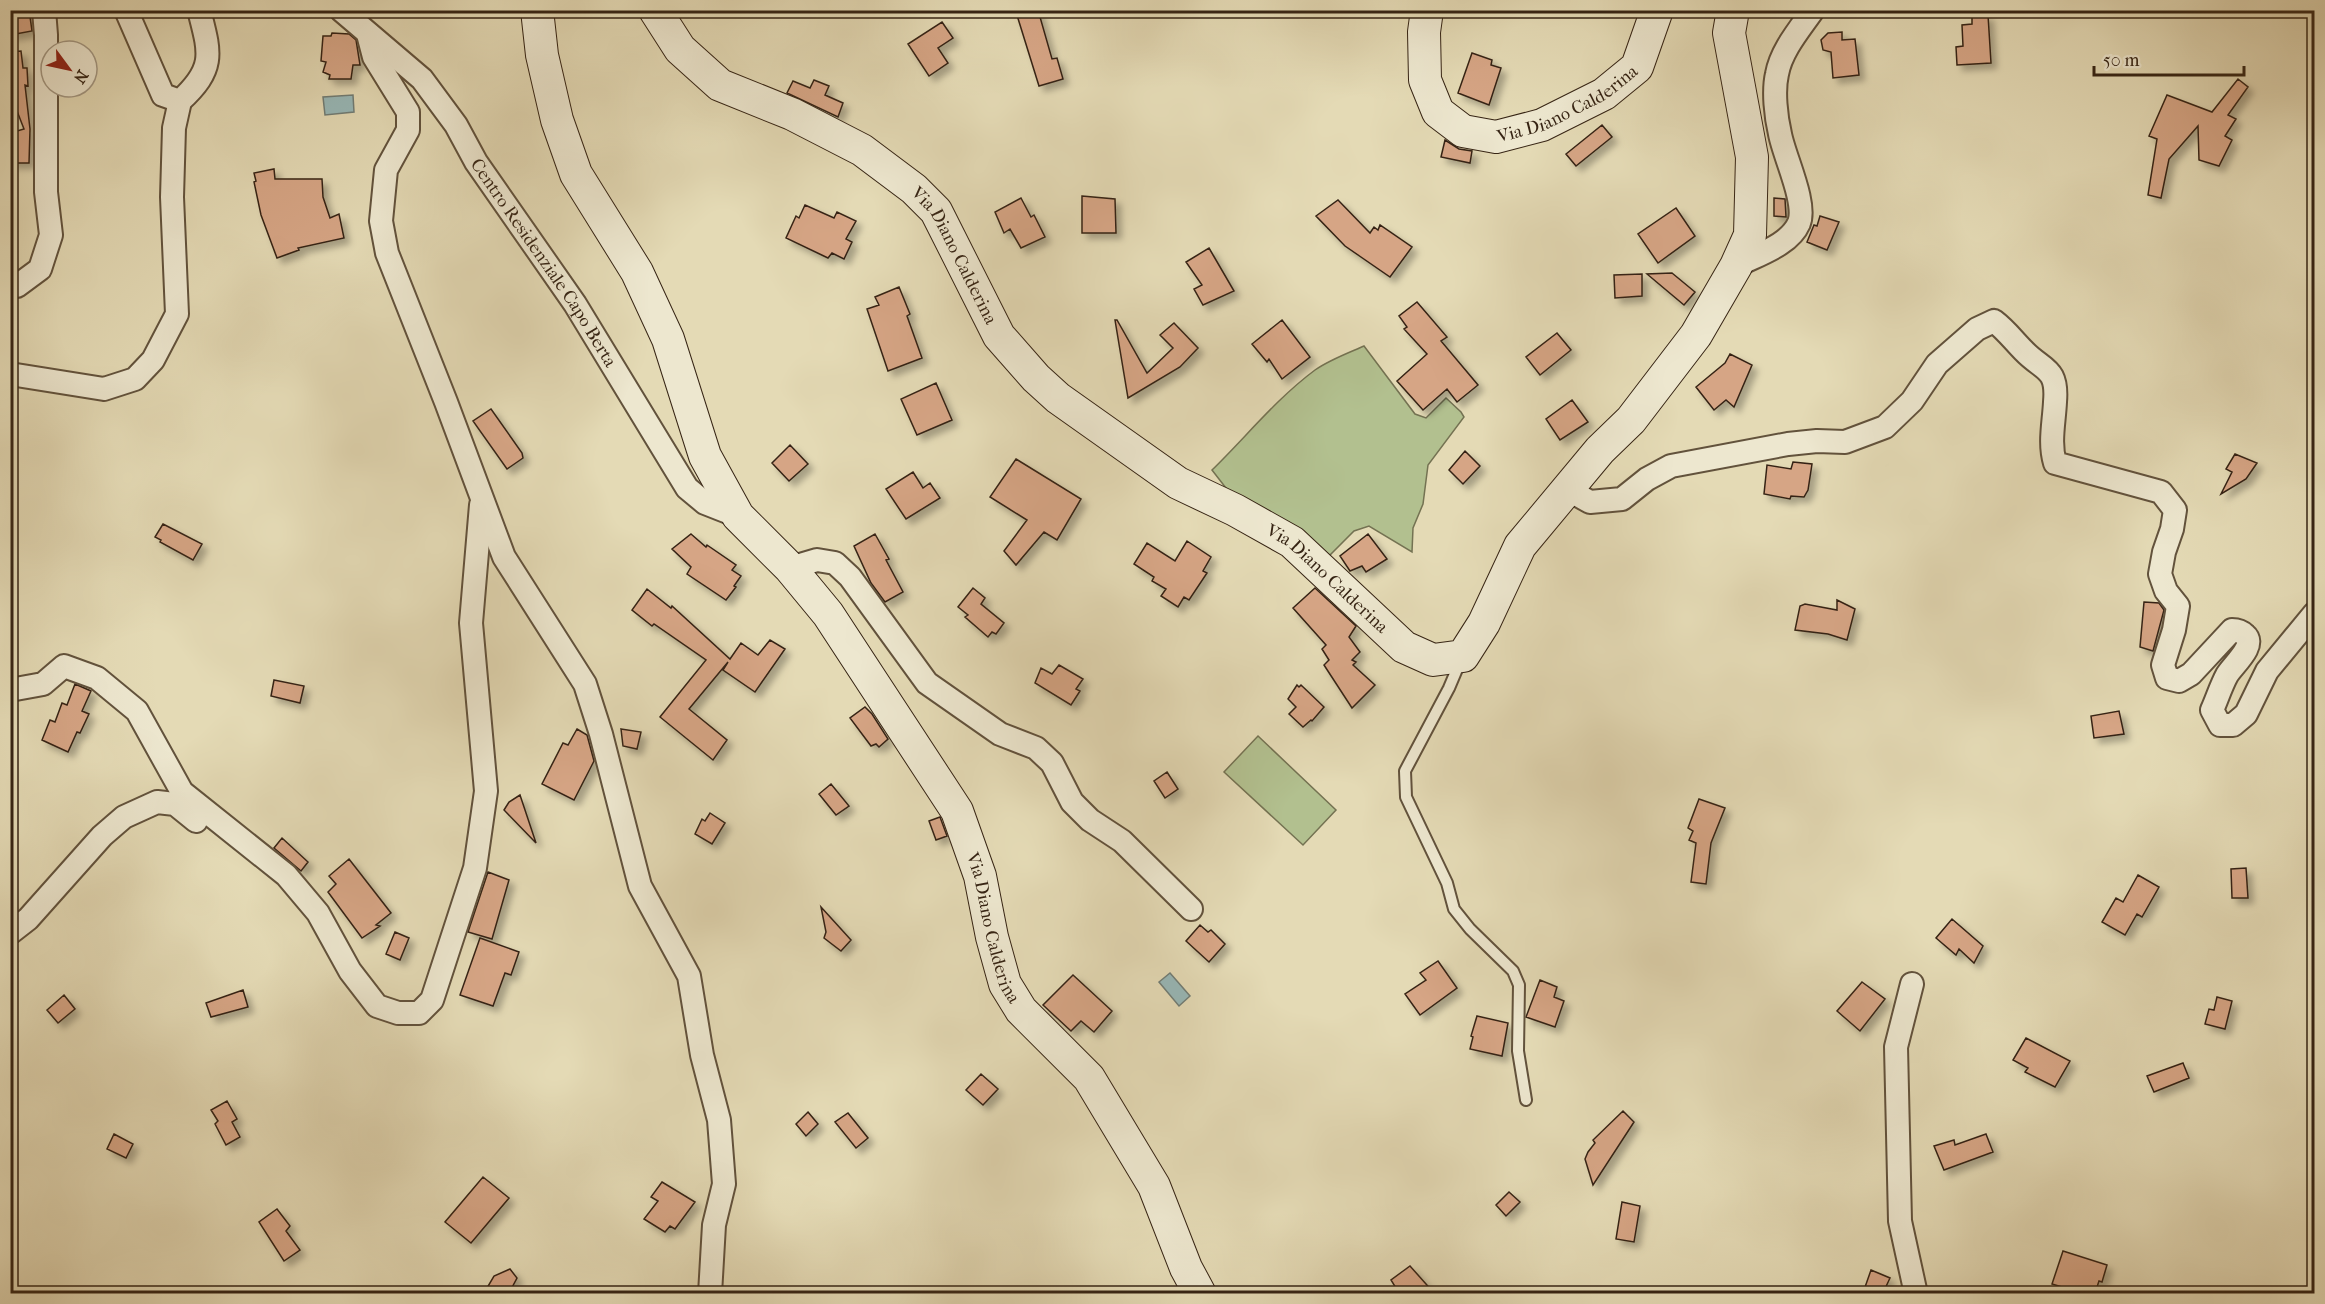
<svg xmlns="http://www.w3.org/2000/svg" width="2325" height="1304" viewBox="0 0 2325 1304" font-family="'IM FELL French Canon',serif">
<defs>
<filter id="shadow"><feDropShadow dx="5.5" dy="5.5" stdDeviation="3" flood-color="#0004"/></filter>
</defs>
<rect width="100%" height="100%" fill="#e4dab5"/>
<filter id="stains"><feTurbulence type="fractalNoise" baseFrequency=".00333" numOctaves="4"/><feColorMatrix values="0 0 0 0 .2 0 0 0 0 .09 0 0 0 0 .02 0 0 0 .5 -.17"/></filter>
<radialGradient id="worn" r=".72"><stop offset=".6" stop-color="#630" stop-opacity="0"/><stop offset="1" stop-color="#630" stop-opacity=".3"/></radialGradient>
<path fill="#b2c08f" stroke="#747252" stroke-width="1.5" d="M1364,346L1415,414L1426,418L1446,398L1461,412L1464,417L1428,465L1423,504L1413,528L1412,552L1369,526L1354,531L1327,558L1236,501L1212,470C1246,437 1276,399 1315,370C1329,360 1348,353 1364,346Z
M1258,736L1336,810L1303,845L1224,772Z"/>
<path fill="#98b8b7" stroke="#717d76" stroke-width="1.5" d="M353,95L354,112L325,115L323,97Z
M1170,973L1190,996L1179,1006L1159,982Z"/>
<path fill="#d6a585" stroke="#362414" stroke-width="1.5" filter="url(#shadow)" d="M10,10H29L32,31L10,35Z
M1026,10H1038L1052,59L1057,58L1063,79L1039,86L1016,12Z
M1988,15L1991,63L1957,65L1956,47L1963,46L1962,25L1972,24V16Z
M942,22L953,38L938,48L948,63L929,76L908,44Z
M1842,32V40L1855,39L1859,75L1833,78L1831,52L1823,50L1821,40L1828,33Z
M332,33L349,34L356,40L360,65H353L351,79H329L330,75L323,72L326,62L321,61L323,36H331Z
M21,51L23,68H27L28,86L25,85L30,129L29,163H10V133L24,129L10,93V52Z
M1472,53L1492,60L1491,65L1501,68L1489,105L1458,93Z
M2238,79L2248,87L2228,115L2236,119L2225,136L2232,140L2219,166L2199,160L2198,126L2169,159L2161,198L2148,195L2157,139L2149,136L2167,95L2212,112Z
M814,80L829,86L825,95L843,103L838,117L787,93L793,81L810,88Z
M1602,125L1612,137L1576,166L1566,154Z
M1445,140L1459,149L1472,151L1470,163L1441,157Z
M274,169L275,179H322L323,197L330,218L339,214L344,238L298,248L299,250L277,258L261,215L254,182L256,181L254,173Z
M1082,196L1115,199L1116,233H1082Z
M1021,198L1031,217L1034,215L1045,237L1021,248L1010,229L1004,233L995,212Z
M1774,198L1785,199L1786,217L1774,216Z
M1338,200L1370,233L1374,227L1378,230L1380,225L1412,247L1390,277L1345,246L1316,216Z
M805,205L834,218L837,212L856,221L846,239L852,242L844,259L832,253L828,258L786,238L796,216L799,218Z
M1676,208L1695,236L1658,263L1638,234Z
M1820,216L1839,222L1827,250L1807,242L1814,225L1817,226Z
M1209,248L1234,291L1203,305L1194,289L1202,285L1186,262Z
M1672,273L1695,292L1684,305L1647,274Z
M1642,274V296L1615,298L1614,275Z
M899,287L910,314L907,316L922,358L888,371L867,309L879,305L875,297Z
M1417,302L1447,337L1441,341L1478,385L1457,402L1447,389L1423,410L1397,381L1427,354L1404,329L1407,327L1399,316Z
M1115,320H1117L1147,373L1173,348L1160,335L1174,323L1198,348L1180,367L1128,398Z
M1282,320L1310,357L1282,379L1269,359L1267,362L1252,344Z
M1557,333L1571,350L1540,375L1526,357Z
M1730,354L1752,365L1734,407L1726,400L1714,410L1696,387L1725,363Z
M936,383L952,420L917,435L901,399Z
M1572,400L1588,422L1560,440L1546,419Z
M491,409L522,453L523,458L507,469L473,421Z
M790,445L808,464L789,481L772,463Z
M1465,451L1480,466L1463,484L1449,470Z
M2235,454L2257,463L2246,479L2221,494L2232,472L2226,469Z
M1016,459L1081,499L1057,540L1044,532L1016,565L1004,551L1027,520L990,497Z
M1793,462L1812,464L1808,490L1804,497L1791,496L1790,499L1764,494L1767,465L1791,469Z
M913,472L923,488L930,483L940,498L906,519L886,489Z
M163,524L202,544L193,560L160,542L161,540L155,537Z
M691,534L706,547L707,545L736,565L732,570L741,576L734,586L736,587L726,600L687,574L691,567L672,549Z
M875,534L889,559L886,560L903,592L885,602L871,583L854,546Z
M1368,534L1387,559L1366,572L1362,566L1350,571L1340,556Z
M1187,541L1211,557L1203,571L1207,573L1189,600L1184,597L1178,607L1161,596L1166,589L1152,581L1154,577L1134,564L1147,543L1175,561Z
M973,588L985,598L981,604L1004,623L996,634L992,632L988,637L965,617L968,615L958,607Z
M1315,588L1356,626L1349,637L1360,652L1352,660L1356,662L1353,665L1375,685L1352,708L1324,665L1329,660L1322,649L1326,645L1293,608Z
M647,589L671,608L672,606L730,659L741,643L758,655L770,640L785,649L755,692L723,670L728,662L689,709L727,740L713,760L660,717L706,660L654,624L652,626L632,610Z
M1837,600L1855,609L1847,640L1828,634L1795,630L1800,606L1805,604L1837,610Z
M2144,602L2159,603L2164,610L2153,651L2140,647Z
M1059,665L1083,679L1076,689L1080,691L1071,705L1035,683L1041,668L1052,674Z
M274,680L304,686L300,703L271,696Z
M75,684L91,691L82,711L89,714L80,733L77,732L68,752L42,740L50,720L55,722L62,703L67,705Z
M1297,685L1299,687L1301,685L1324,707L1312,721L1311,720L1303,727L1289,714L1296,707L1288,699Z
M865,707L872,714L888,739L879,747L876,744L871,746L850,718Z
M2119,711L2124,734L2094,738L2091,716Z
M577,729L587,735L594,761L574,800L542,784L563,743L568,745Z
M621,729L641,732L637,749L623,746Z
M1167,772L1178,789L1165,798L1154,781Z
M831,784L849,806L836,815L819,794Z
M520,795L536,843L504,810L509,802Z
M1699,799L1725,808L1711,843L1706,884L1691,882L1696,843L1689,840L1693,831L1688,828Z
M710,813L725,823L712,844L695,834L702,819L705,821Z
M940,817L947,836L936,840L929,821Z
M282,838L308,862L301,871L274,848Z
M349,859L391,913L376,925L380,926L362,938L328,892L336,884L329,876Z
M2246,868L2248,898H2232L2231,869Z
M488,872L509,880L492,939L468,932Z
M2138,875L2159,887L2142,917L2137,914L2125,935L2102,922L2116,898L2123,902Z
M821,907L851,940L841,951L824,938L826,932Z
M1952,919L1983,946L1974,963L1959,949L1956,955L1936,938Z
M1200,925L1208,932L1211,930L1225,944L1209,962L1186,941Z
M395,932L409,938L400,960L386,954Z
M480,938L519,952L511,975L505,973L493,1006L460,995Z
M1438,961L1457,988L1420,1015L1405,994L1426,980L1420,973Z
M1073,975L1112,1011L1094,1032L1081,1021L1071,1031L1043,1005Z
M1540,980L1557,987L1554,997L1564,1001L1555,1027L1526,1017Z
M1862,982L1885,999L1860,1031L1837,1011Z
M243,990L248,1007L211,1017L206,1003Z
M64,995L75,1009L58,1023L47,1010Z
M2217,997L2232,1001L2225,1029L2205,1024L2209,1009L2214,1010Z
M1477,1016L1508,1023L1502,1056L1470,1049L1473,1037L1471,1036Z
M2026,1038L2070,1061L2055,1087L2025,1072L2028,1068L2013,1060Z
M2183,1063L2189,1078L2154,1092L2147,1076Z
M981,1074L998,1089L983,1105L966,1090Z
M227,1101L237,1119L232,1122L240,1137L226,1145L215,1124L218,1121L211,1110Z
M1623,1111L1634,1122L1593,1185L1585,1159L1588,1152L1595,1143L1593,1140Z
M808,1112L818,1124L806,1136L796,1124Z
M848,1113L868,1138L856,1148L835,1122Z
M114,1134L133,1144L126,1158L107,1149Z
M1986,1134L1993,1152L1944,1170L1934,1146L1954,1140L1955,1145Z
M483,1177L509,1198L471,1243L445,1222Z
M662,1182L695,1202L675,1229L670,1226L665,1232L644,1219L658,1201L651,1197Z
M1509,1192L1520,1202L1506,1216L1496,1205Z
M1622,1202L1640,1206L1634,1242L1616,1239Z
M277,1209L290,1226L286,1231L300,1250L284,1261L259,1222Z
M2063,1251L2107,1265L2102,1282L2099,1281L2095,1293H2082L2052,1284Z
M1410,1266L1434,1293H1399L1391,1280Z
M510,1269L517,1278L509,1293H484L494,1276Z
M1871,1270L1890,1278L1883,1293H1872L1864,1290Z"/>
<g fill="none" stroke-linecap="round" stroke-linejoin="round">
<g stroke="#62523c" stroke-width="14">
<path id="service" d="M1460,662L1449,688L1405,771L1406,797L1447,883L1454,909L1470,929L1513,971L1519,985L1518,1051L1526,1100"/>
</g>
<g stroke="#62523c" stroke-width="26">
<g id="minor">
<path d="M126,10L163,95L180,101C216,68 210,53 199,10"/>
<path id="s1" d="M341,10L422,79L456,125L476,162L575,304L687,488L705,503L738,516"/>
<path d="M368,34L374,57L408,112V130L386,170L381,221L387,253L446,402L504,557L585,684L601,734L640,886L689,976L702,1055L719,1120L724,1184L714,1225L710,1294"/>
<path d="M1736,266C1756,255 1789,246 1799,223C1807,203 1784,156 1780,134C1776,117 1773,91 1777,74C1781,51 1799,30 1813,10"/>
<path d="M10,286H17L40,269L51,235L46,192V35L44,10"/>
<path d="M10,374L104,389L135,379L153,360L177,314L172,197L174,128L180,101"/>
<path d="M1567,489L1590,502L1622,499L1647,479L1671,466L1788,444L1817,441L1845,442L1885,427L1912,401L1937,364L1977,329L1994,321C2006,330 2013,340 2024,351C2043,371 2058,367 2055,402C2054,423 2049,443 2055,463L2161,492L2175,510L2172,529L2164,552L2160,574L2166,591L2178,606L2174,630L2163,665L2167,678L2179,681L2191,674L2232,630C2237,630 2241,631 2245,635C2257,645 2233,665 2227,675C2221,686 2217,699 2212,710L2220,725H2233L2246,714L2267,671L2314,614"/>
<path d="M790,568L817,560L835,563L850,577L927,683L1000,734L1036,748L1052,763L1072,802L1090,820L1122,841L1191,909"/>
<path d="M10,690L43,684L64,666L97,678L137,711L182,792L286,875L318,913L350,971L377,1006L398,1013H419L432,1000L475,868L486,791L471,623L481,505"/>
<path d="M10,933L28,919L102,836L124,817L157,802L175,804L196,821"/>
<path d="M1912,984L1896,1047L1900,1221L1916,1294"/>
</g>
</g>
<g stroke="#362414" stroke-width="34">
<g id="secondary">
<path id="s2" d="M537,10L542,55L557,120L576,174L637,272L668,339L705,456L738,516L790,568L828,614L957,811L980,876L992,937L1005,984L1021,1010L1089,1078L1154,1186L1186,1268L1200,1294"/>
<path id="s3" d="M655,10L680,49L720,85L792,114L862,150L914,189L936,211L999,336L1036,378L1058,398L1178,483L1235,510L1292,542L1404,647L1433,660L1463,656L1484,623L1520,546L1600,450L1631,420L1696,335L1736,266L1750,235L1752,157L1729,33L1733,10"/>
<path id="s4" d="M1427,10L1424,32L1425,80L1438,112L1463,131L1496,137L1542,125L1604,94L1637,67L1657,10"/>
</g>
</g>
<use href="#service" stroke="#ede7cf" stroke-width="10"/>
<use href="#minor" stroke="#ede7cf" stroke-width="22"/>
<use href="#secondary" stroke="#ede7cf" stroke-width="32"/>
</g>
<g text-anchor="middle" stroke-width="6" stroke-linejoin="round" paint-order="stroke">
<g font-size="18" fill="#362414" stroke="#ede7cf">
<text dy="6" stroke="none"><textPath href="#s4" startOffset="249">Via Diano Calderina</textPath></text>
<text dy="6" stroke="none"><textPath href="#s3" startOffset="400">Via Diano Calderina</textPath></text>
<text dy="6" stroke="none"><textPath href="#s1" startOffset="327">Centro Residenziale Capo Berta</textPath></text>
<text dy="6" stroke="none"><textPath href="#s3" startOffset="904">Via Diano Calderina</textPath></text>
<text dy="6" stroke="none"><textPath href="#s2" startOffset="1041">Via Diano Calderina</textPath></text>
</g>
</g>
<rect width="2325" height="1304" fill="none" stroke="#e4dab5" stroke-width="36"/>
<rect x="12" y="12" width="2301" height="1280" fill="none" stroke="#362414" stroke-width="3"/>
<rect x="18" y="18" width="2289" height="1268" fill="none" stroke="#362414" stroke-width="1.5"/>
<g transform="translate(69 69) rotate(123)"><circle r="28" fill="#ede7cf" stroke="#a49984" stroke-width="1.5"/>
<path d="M0-4.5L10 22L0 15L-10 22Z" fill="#8f2418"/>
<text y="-9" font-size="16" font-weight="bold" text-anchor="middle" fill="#362414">N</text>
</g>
<path d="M2094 66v9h150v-9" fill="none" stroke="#362414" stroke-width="3"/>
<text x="2103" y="66" font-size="18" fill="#362414" stroke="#ede7cf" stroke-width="4.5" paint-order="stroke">50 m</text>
<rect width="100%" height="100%" filter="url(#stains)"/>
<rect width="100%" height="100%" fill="url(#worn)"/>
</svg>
